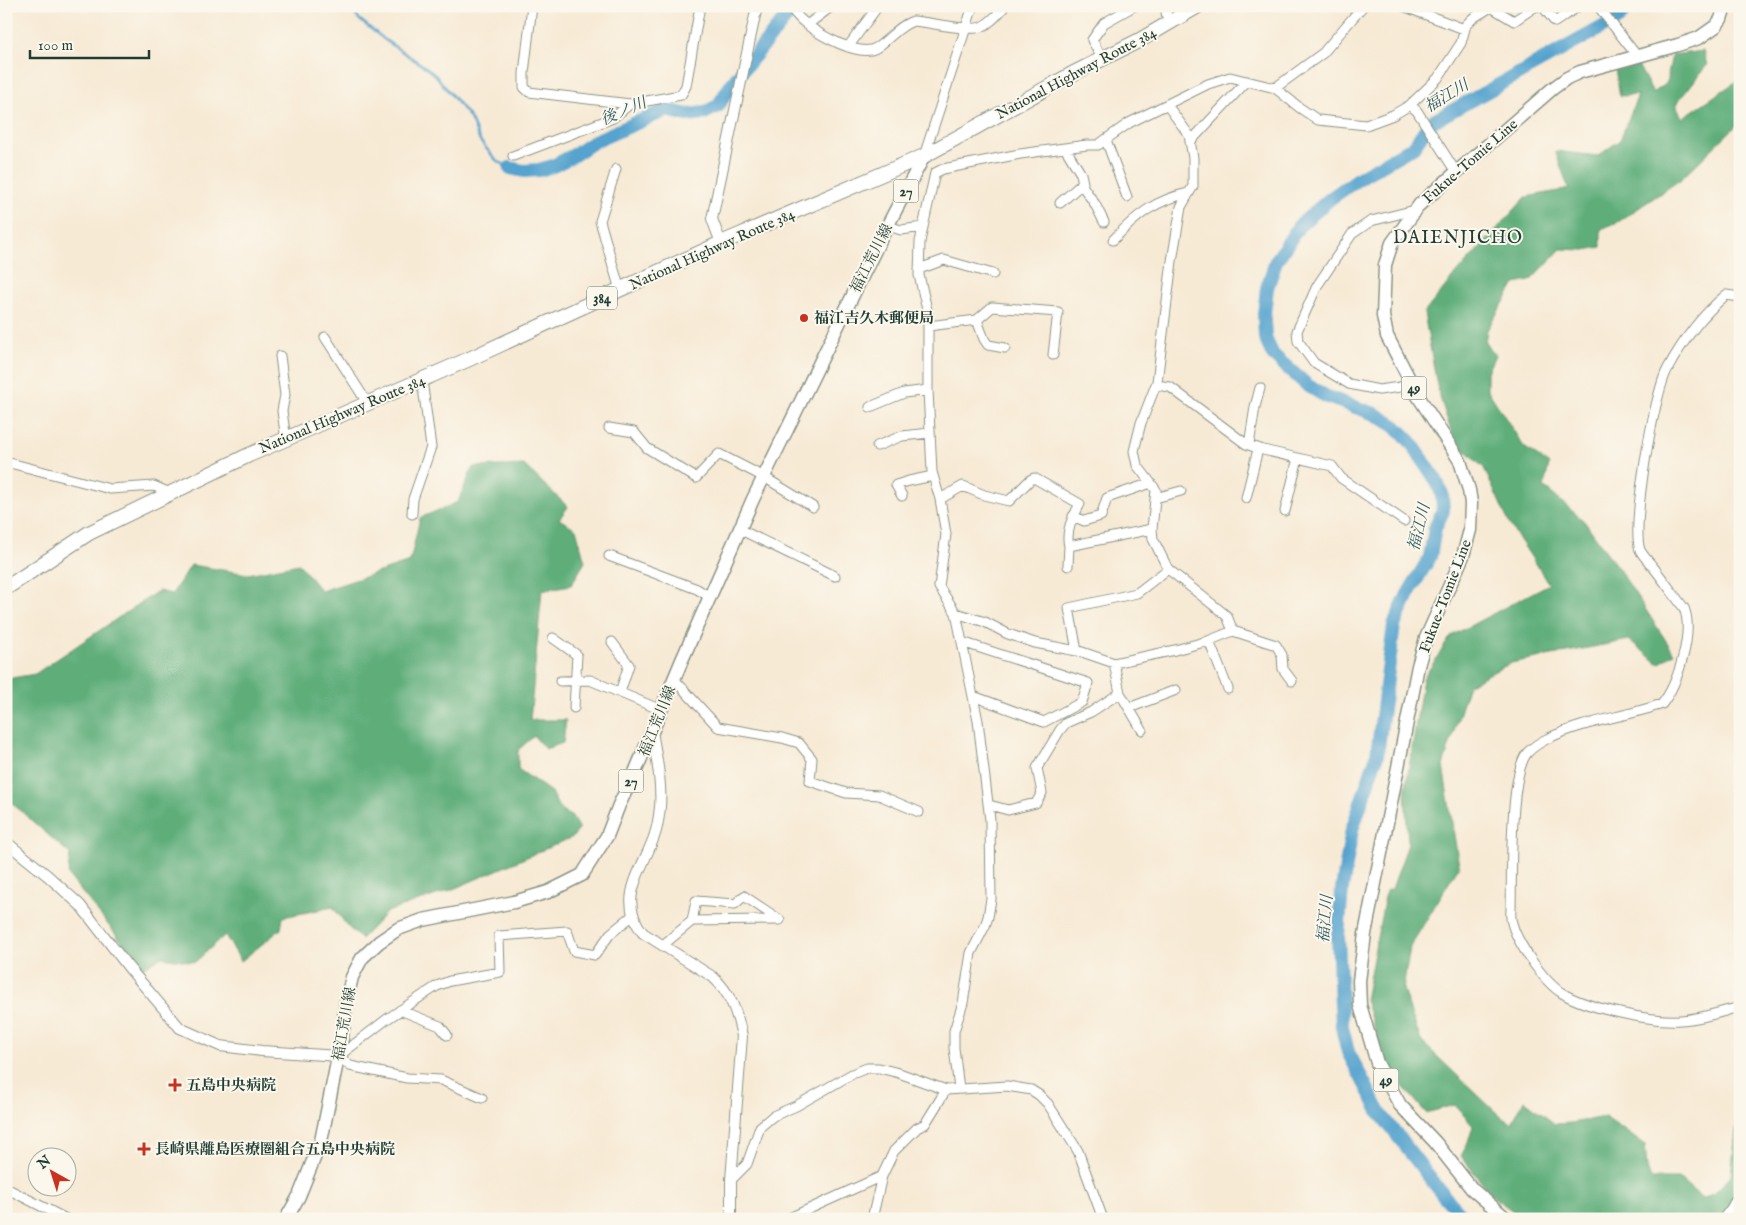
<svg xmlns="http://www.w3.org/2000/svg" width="1746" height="1225" viewBox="0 0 1746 1225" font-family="'IM FELL English','Noto Serif JP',serif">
<rect width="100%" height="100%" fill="#fbf7ec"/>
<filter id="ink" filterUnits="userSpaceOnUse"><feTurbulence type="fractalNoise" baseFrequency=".02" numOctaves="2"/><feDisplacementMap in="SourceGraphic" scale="10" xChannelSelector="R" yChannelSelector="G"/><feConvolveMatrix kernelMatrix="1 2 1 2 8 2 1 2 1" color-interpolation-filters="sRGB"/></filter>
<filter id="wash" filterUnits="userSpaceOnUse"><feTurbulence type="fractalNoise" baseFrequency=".0096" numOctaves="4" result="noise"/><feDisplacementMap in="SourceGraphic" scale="20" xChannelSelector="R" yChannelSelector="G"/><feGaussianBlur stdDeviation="1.12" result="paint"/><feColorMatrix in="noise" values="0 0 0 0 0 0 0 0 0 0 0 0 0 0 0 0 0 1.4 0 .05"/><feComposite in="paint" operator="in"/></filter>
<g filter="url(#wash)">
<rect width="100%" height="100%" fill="#f7ead5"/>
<path fill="#5fae7a" stroke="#3f7657" d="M1703,51L1707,65L1676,104L1682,118L1740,79V122L1680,180L1618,222L1601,229V247L1585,250L1561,249L1530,281L1515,284L1487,330L1485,343L1495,355L1487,372V389L1524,447L1549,464L1544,487L1584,521L1623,575L1674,653L1659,664L1629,640L1511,663L1469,684L1443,766L1459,866L1410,947L1403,990L1421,1041L1500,1116L1512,1123L1524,1100L1555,1124L1571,1123L1605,1117L1645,1145L1647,1168L1651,1179H1680L1702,1198L1715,1193L1731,1175L1737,1123L1740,1118V1219H1524L1492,1196L1461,1156L1468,1143L1473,1126L1455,1105L1426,1113L1388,1069L1365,1000L1386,891L1392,889L1408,844L1405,792L1423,679L1451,636L1549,584L1510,525L1484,468L1454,440L1438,391L1424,313L1453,277L1526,197L1569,189L1555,151L1598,156L1620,140L1638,95L1620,96L1615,69L1638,65L1653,93L1666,84L1672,55Z
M524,465L568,507L559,519L576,529L585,562L571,585L542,590L530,720H566L563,743L545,749L534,736L518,750V769L551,792L559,808L572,817L579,829L573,837L451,890L387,912L361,939L348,927L333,907L283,917L281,929L241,961L225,935L195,962L161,957L143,968L68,875L70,854L6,798V679L35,674L158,591L172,594L191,565L248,574L299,564L321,591L410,562L420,518L458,502L473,467Z"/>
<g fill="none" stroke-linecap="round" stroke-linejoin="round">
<path stroke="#55a3ce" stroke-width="2.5" d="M348,6L360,20L385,40L425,67L437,77L470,118L480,141L496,160L510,168"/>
<path stroke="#55a3ce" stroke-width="14" d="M510,168L524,171L539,170L553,166L574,155L595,141L666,110L688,115L704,113L718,106L731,85L795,6
M1465,1219L1444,1196L1380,1113L1348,1052L1342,1027L1338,936L1342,889L1352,830L1377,755L1394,625L1408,594L1430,557L1435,528L1443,511L1442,494L1436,480L1411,442L1395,426L1375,414L1327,397L1307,385L1273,355L1265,338L1264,314L1267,288L1276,261L1299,226L1331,198L1364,175L1413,147L1430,123L1619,18L1627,6"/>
</g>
</g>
<g filter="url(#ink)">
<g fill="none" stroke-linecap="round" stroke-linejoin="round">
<g stroke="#8b9484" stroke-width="11">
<path id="minor" d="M532,6L524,73V87L529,92L630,104L681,95L686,86L700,6
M789,6C794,12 799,19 805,23C818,34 859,58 876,48C889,40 898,26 913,21C929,22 969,32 981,27C991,23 998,14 1005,6
M1165,6L1168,23
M1403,6L1464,29
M1536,6L1543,7L1555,22L1579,6
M1598,6L1637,56
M807,25L832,6
M848,47L878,6
M1102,58L1092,40L1104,23L1134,6
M1275,88L1323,53L1363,6
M1167,105L1189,135L1193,158V186L1181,207L1172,261L1157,382L1141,423L1134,451L1137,465L1156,490L1152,529L1153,539L1168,569L1227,616L1233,631
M1410,105L1438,78L1461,43L1466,25L1473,18L1491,7L1514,21L1536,6
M1106,140L1127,197
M1190,142L1247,81
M513,156L613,118L630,104
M924,156L973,6
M616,169L600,221L620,290
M1081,184L1095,204L1104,222
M1060,203L1083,183L1081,174L1065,148
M888,226L901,230L923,227
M1113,240C1137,215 1155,200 1189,193
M919,269L944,260L993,274
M1740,297L1726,295C1702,315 1682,342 1667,370C1654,395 1631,525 1640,550C1643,556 1650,563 1654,568C1664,581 1674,595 1684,608C1694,632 1678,684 1662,704C1625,717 1585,721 1549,738C1542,741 1532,748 1527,753C1509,776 1512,875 1511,908C1511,913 1510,918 1512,923C1517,943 1544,982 1562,993C1586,1008 1652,1022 1680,1020C1701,1019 1720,1012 1740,1007
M977,320L984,339L988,345L1005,348
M928,326L977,320L992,307L1058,312L1053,355
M325,337L368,404
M280,356L285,395L282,411L286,440
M1411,382L1400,387L1379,390L1349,384L1314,363L1298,341L1297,331L1317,286L1352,234L1371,221L1415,210
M1156,385L1170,387L1246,444L1263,450L1332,466L1341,478L1404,521
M870,407L904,393L928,390
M609,428L634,432L647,448L696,478L719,454L764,477L813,507
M1249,445L1255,407L1260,388
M877,446L902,436L930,433
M6,462L110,489L154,486L170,493
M902,496L896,485L909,481L933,476
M1155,498L1181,491
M1246,498L1258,449
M940,499L963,486L984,495L1009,501L1030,480L1034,478L1080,504C1073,517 1065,531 1069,546L1152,529
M1285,511L1298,458
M412,514L413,499L431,447L422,380
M1073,516L1084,521L1101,516L1107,498L1151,483
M739,529L835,576
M609,556L697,589L710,597
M1068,566L1069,546
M956,613L985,622L1008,634L1035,643L1082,652L1114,663
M553,638L577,655L574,708
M1209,641L1228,689
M612,642L629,665L620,692
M962,642L1088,683L1082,702L1044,722L973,696
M1077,651L1069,608L1137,593L1168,569
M674,679L718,727L782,738L799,743L812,759L810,781L846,793L879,795L919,812
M560,681L590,680L661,710
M1120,693L1142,730
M1129,708L1176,690
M989,805L1008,810L1036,803L1042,793L1037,768L1060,730L1066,723L1091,712L1120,693L1114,663L1175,650L1208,641L1233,631L1276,645L1282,655L1283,669L1292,681
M663,945L692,921L780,920L744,896L735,904L696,901L692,921
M400,1010L440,1026L447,1035
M959,1089L954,1048V1031L963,1003L971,953L985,926L988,917L991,899L990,820L978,721L956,613L939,587L946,534L940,499L932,472L928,390V314L919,275L920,242L923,227L935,173L943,169L1020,154L1087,145H1098L1129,123L1208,84L1230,77L1275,88L1300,108L1318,120L1366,125L1393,115L1410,105L1417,111L1456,172
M482,1098L441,1080L407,1078L350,1066L339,1056L387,1019L437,986L450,981L500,972L499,936L567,931L574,951L595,955L610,934L632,916
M731,1180L747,1164L760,1127L773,1116L796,1106L852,1074L867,1068H879L899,1073L946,1090L1007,1086L1031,1090L1039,1095L1048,1104L1078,1151L1103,1219
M6,1188L66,1219
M787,1219L882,1176
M872,1219L882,1176L894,1151L917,1128L925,1124L946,1090
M1723,1219L1732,1207L1740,1191"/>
</g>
<g stroke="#8b9484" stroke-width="12">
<path id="tertiary" d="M721,243L712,219L757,6
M652,731C656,756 662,782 660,807C659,817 657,829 654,837C642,871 616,899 643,933L713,977C731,993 737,1013 742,1036L731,1180V1219
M6,842L48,876L80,905L129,968L180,1028L220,1046L262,1051L339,1056"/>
</g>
<g stroke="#8b9484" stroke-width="15">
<path id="primary" d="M286,1219L299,1196L321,1141L342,1038L346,1002L352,977L362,958L379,942L398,929L423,920L514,902L548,892L582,875L607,836L619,805L636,770L682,660L753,499L879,242L924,156
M1507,1219L1472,1189L1435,1142L1400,1105L1377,1063L1360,1005L1359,981L1365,934L1418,666L1426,638L1463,556L1470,530L1471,503L1469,490L1460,461L1418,396L1387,336L1383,316L1385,265L1392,243L1420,204L1552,89L1567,78L1580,72L1678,45L1699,38L1716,26L1721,19L1725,6"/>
</g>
<g stroke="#8b9484" stroke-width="16">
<path id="trunk" d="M6,588L89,533L249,455L467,360L721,243L924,156L1072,74L1140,40L1198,6"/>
</g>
<use href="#minor" stroke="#fff" stroke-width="9"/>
<use href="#tertiary" stroke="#fff" stroke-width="10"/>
<use href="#primary" stroke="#fff" stroke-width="12"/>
<use href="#trunk" stroke="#fff" stroke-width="14"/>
</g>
</g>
<g fill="#c8321e" stroke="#fbf7ec" stroke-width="2">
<circle cx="804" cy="318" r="5"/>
<path d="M172.5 1077.5h5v5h5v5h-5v5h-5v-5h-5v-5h5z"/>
<path d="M141.5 1141.5h5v5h5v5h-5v5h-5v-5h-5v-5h5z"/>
</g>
<g text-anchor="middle" stroke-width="4" stroke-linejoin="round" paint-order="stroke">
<g fill="#fbf7ec" stroke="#61756b" stroke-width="1">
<rect x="893.5" y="179.5" width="25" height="23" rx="4"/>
<rect x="587" y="286.5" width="30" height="23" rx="4"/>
<rect x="1401.5" y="376.5" width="25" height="23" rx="4"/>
<rect x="618.5" y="769.5" width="25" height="23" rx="4"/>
<rect x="1373.5" y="1068.5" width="25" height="23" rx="4"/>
</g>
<g font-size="14" font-weight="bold" fill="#1f3d34">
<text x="906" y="196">27</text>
<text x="602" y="303">384</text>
<text x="1414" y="393">49</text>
<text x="631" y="786">27</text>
<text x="1386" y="1085">49</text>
</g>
<g font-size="15" fill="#1f3d34" stroke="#fbf7ec">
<text transform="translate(1076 73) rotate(-28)" y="5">National Highway Route 384</text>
<text transform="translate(1470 161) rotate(-41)" y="5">Fukue-Tomie Line</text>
<text transform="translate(712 249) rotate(-24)" y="5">National Highway Route 384</text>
<text transform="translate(871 258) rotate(-63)" y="5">福江荒川線</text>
<text transform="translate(342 414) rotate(-23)" y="5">National Highway Route 384</text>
<text transform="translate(1445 596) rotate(-69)" y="5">Fukue-Tomie Line</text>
<text transform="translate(657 721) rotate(-68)" y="5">福江荒川線</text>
<text transform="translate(344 1024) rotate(-80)" y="5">福江荒川線</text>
</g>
<g font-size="15" font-weight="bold" fill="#1f3d34" stroke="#fbf7ec" text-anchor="start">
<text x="814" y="323">福江吉久木郵便局</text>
<text x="186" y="1090">五島中央病院</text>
<text x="155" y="1154">長崎県離島医療圏組合五島中央病院</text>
</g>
<g font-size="16" font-style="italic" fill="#2f5c62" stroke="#fbf7ec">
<text transform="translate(1446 95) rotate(-31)" y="6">福江川</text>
<text transform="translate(623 110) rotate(-23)" y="6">後ノ川</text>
<text transform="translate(1418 527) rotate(-76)" y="6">福江川</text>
<text transform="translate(1324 919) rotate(-85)" y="6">福江川</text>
</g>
<g font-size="18" letter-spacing="1" fill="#1f3d34" stroke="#fbf7ec">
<text x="1458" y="243">DAIENJICHO</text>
</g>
</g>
<rect width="1746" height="1225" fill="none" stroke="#fbf7ec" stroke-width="25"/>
<g transform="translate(52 1172) rotate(321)"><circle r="24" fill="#fbf7ec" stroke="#a3ada2"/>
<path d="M0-4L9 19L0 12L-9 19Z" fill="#c8321e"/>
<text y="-8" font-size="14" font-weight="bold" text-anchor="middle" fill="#1f3d34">N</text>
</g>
<path d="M30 50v8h119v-8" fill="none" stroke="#1f3d34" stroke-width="2.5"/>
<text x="38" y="50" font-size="15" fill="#1f3d34" stroke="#fbf7ec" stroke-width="4" paint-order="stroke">100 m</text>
</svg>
